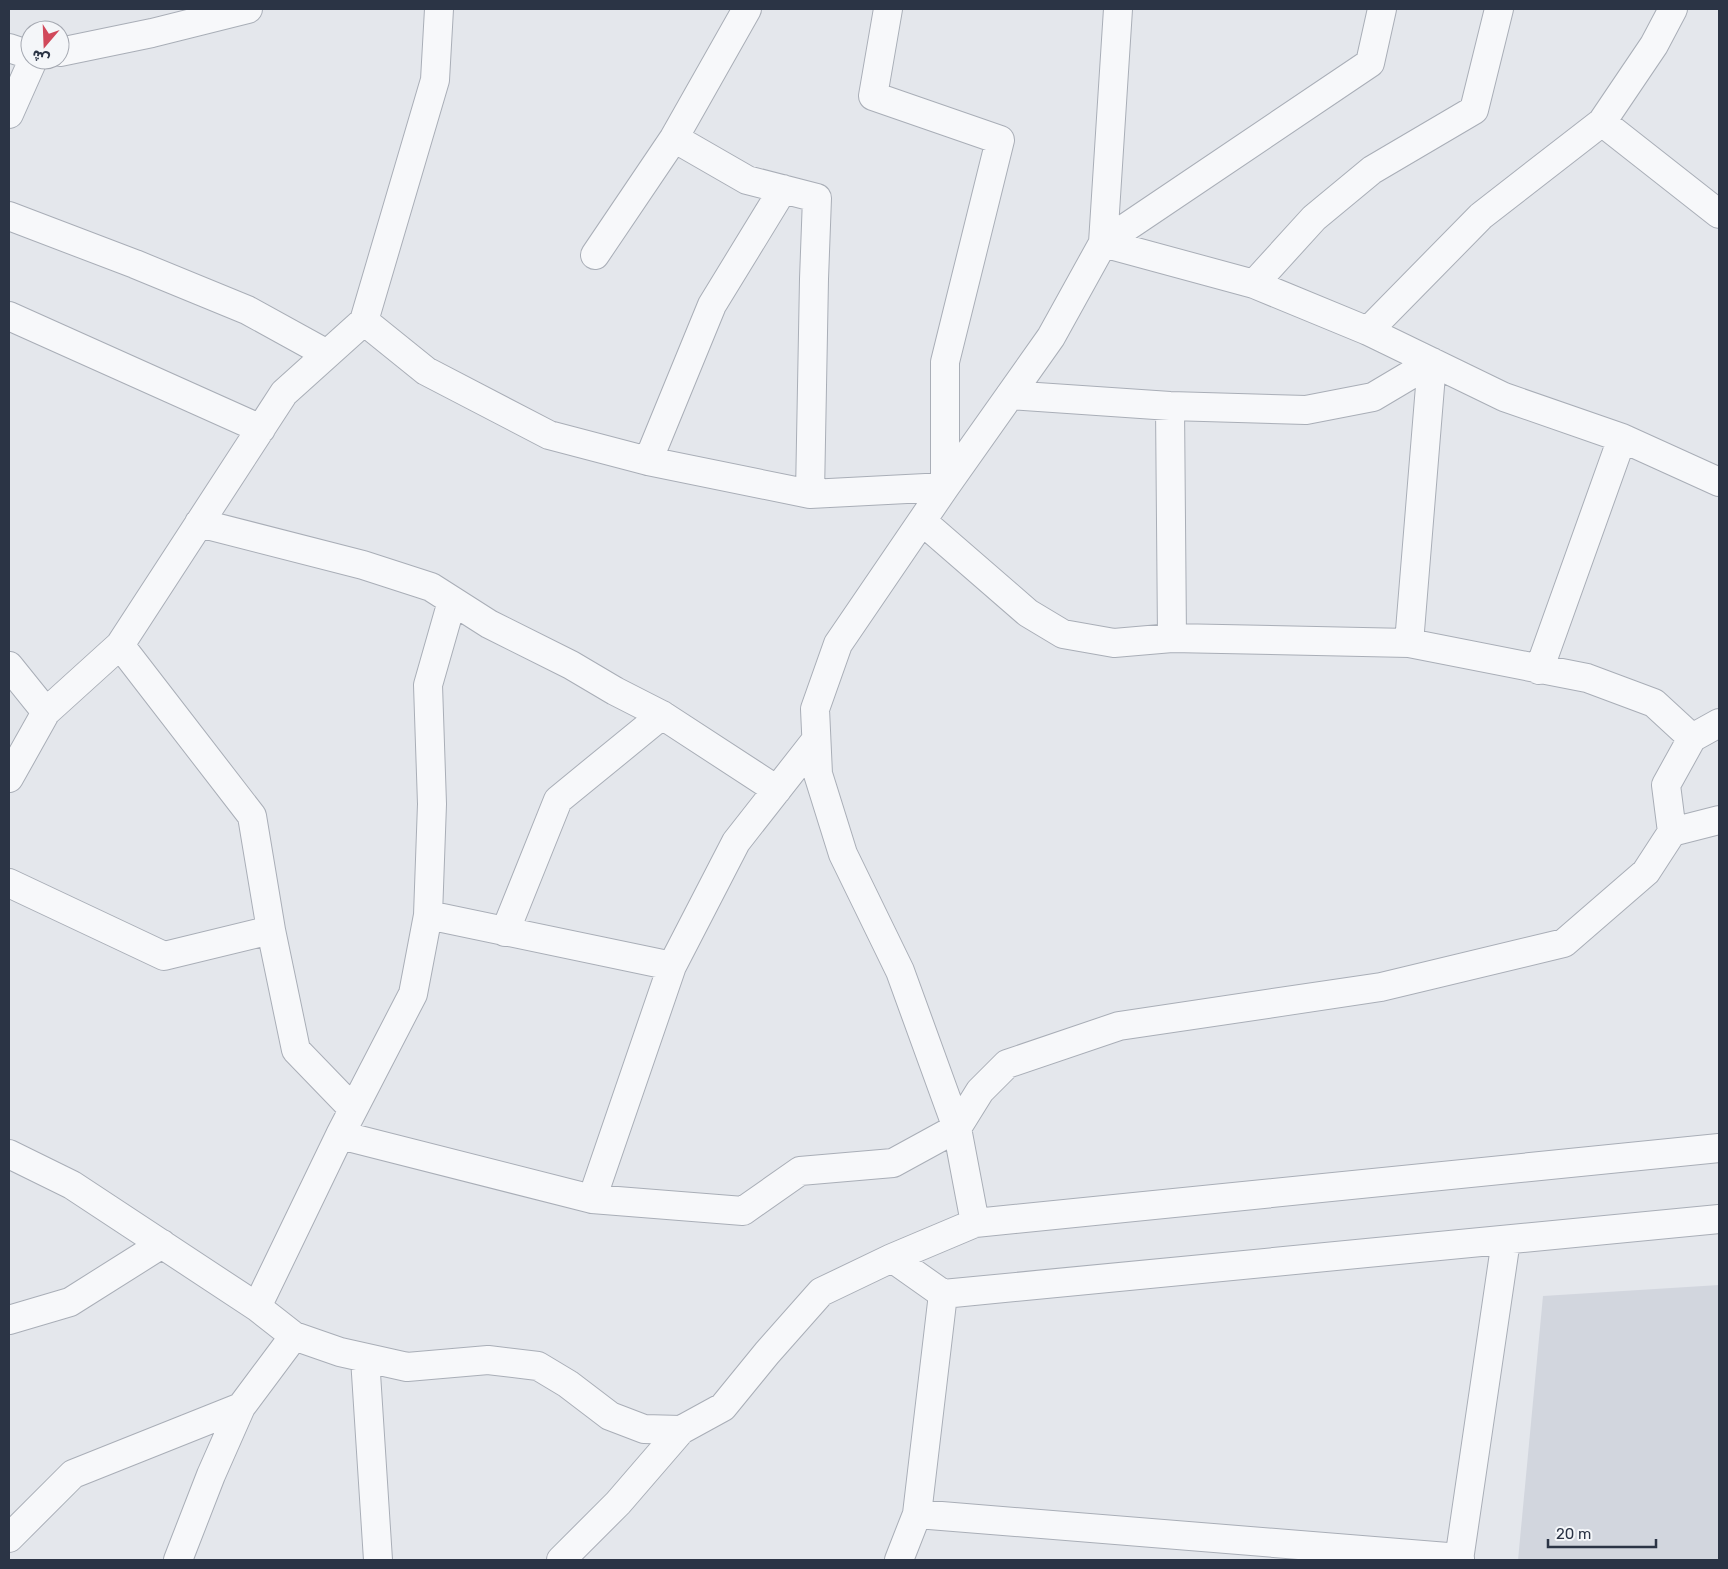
<svg xmlns="http://www.w3.org/2000/svg" width="1728" height="1569" viewBox="0 0 1728 1569" font-family="Rubik,Vazirmatn,sans-serif">
<rect width="100%" height="100%" fill="#e4e7ec"/>
<path fill="#d2d6de" d="M1719,1285V1560H1518L1543,1296Z"/>
<g fill="none" stroke-linecap="round" stroke-linejoin="round">
<g stroke="#a9aeb7" stroke-width="30">
<path id="minor" d="M9,48L30,55
M60,52L152,33L248,9
M9,114L33,60
M1602,122L1719,214
M674,138L747,180L817,198L814,279L810,494
M9,216L135,264L247,310L327,354
M1103,243L1254,284L1368,331L1504,397L1622,438L1719,482
M1103,243L1370,63L1382,9
M595,255L674,138L747,9
M1254,284L1314,218L1372,170L1474,110L1499,9
M9,316L261,429
M364,321L426,371L549,435L648,461L810,494L945,487V362L1000,140L873,96L888,9
M1368,331L1481,216L1602,122L1654,45L1673,9
M1010,395L1170,406L1306,410L1373,397L1432,362
M1170,406L1172,638
M648,461L712,305L783,189
M922,521L1028,613L1063,634L1114,643L1172,638L1409,643L1587,678L1654,703L1692,738
M199,523L363,565L431,587L489,624L571,665L615,691L662,715L777,790
M1409,643L1432,362
M120,645L252,816L271,930
M9,666L46,712
M1539,670L1622,438
M9,778L46,712L120,645L284,393L364,321L435,80L439,9
M1672,832L1666,785L1692,738L1719,723
M9,883L164,956L271,930L296,1050L353,1109
M428,915L672,966
M505,932L558,800L662,715
M340,1135L592,1199L743,1211L800,1171L893,1163L957,1128L900,971L843,854L818,774L815,709L838,644L945,487L1051,337L1103,243L1118,9
M1719,1148L975,1223L892,1258L943,1294L1719,1219
M9,1154L72,1185L257,1307L294,1336L340,1352L407,1367L488,1360L538,1366L568,1384L610,1416L644,1429L681,1430L723,1407L767,1353L821,1292L892,1258
M592,1199L672,966L736,842L816,740
M975,1223L957,1128L980,1091L1007,1064L1119,1026L1381,987L1564,943L1646,872L1672,832L1719,820
M257,1307L340,1135L413,994L428,915L432,804L428,685L452,601
M9,1320L70,1302L162,1244
M365,1358L378,1560
M917,1514L1460,1558
M9,1538L73,1474L241,1407
M178,1560L211,1475L241,1407L294,1336
M561,1560L618,1503L681,1430
M899,1560L917,1514L943,1294
M1459,1560L1506,1240"/>
</g>
<use href="#minor" stroke="#f7f8fa" stroke-width="28"/>
</g>
<rect width="1728" height="1569" fill="none" stroke="#2b3445" stroke-width="20"/>
<g transform="translate(45 45) rotate(199)"><circle r="24" fill="#f4f6f9" stroke="#a4a8b1"/>
<path d="M0-4L9 19L0 12L-9 19Z" fill="#d1495b"/>
<text y="-8" font-size="14" font-weight="bold" text-anchor="middle" fill="#2b3445">ش</text>
</g>
<path d="M1548 1539v8h108v-8" fill="none" stroke="#2b3445" stroke-width="2.5"/>
<text x="1556" y="1539" font-size="15" fill="#2b3445" stroke="#f4f6f9" stroke-width="4" paint-order="stroke">20 m</text>
</svg>
